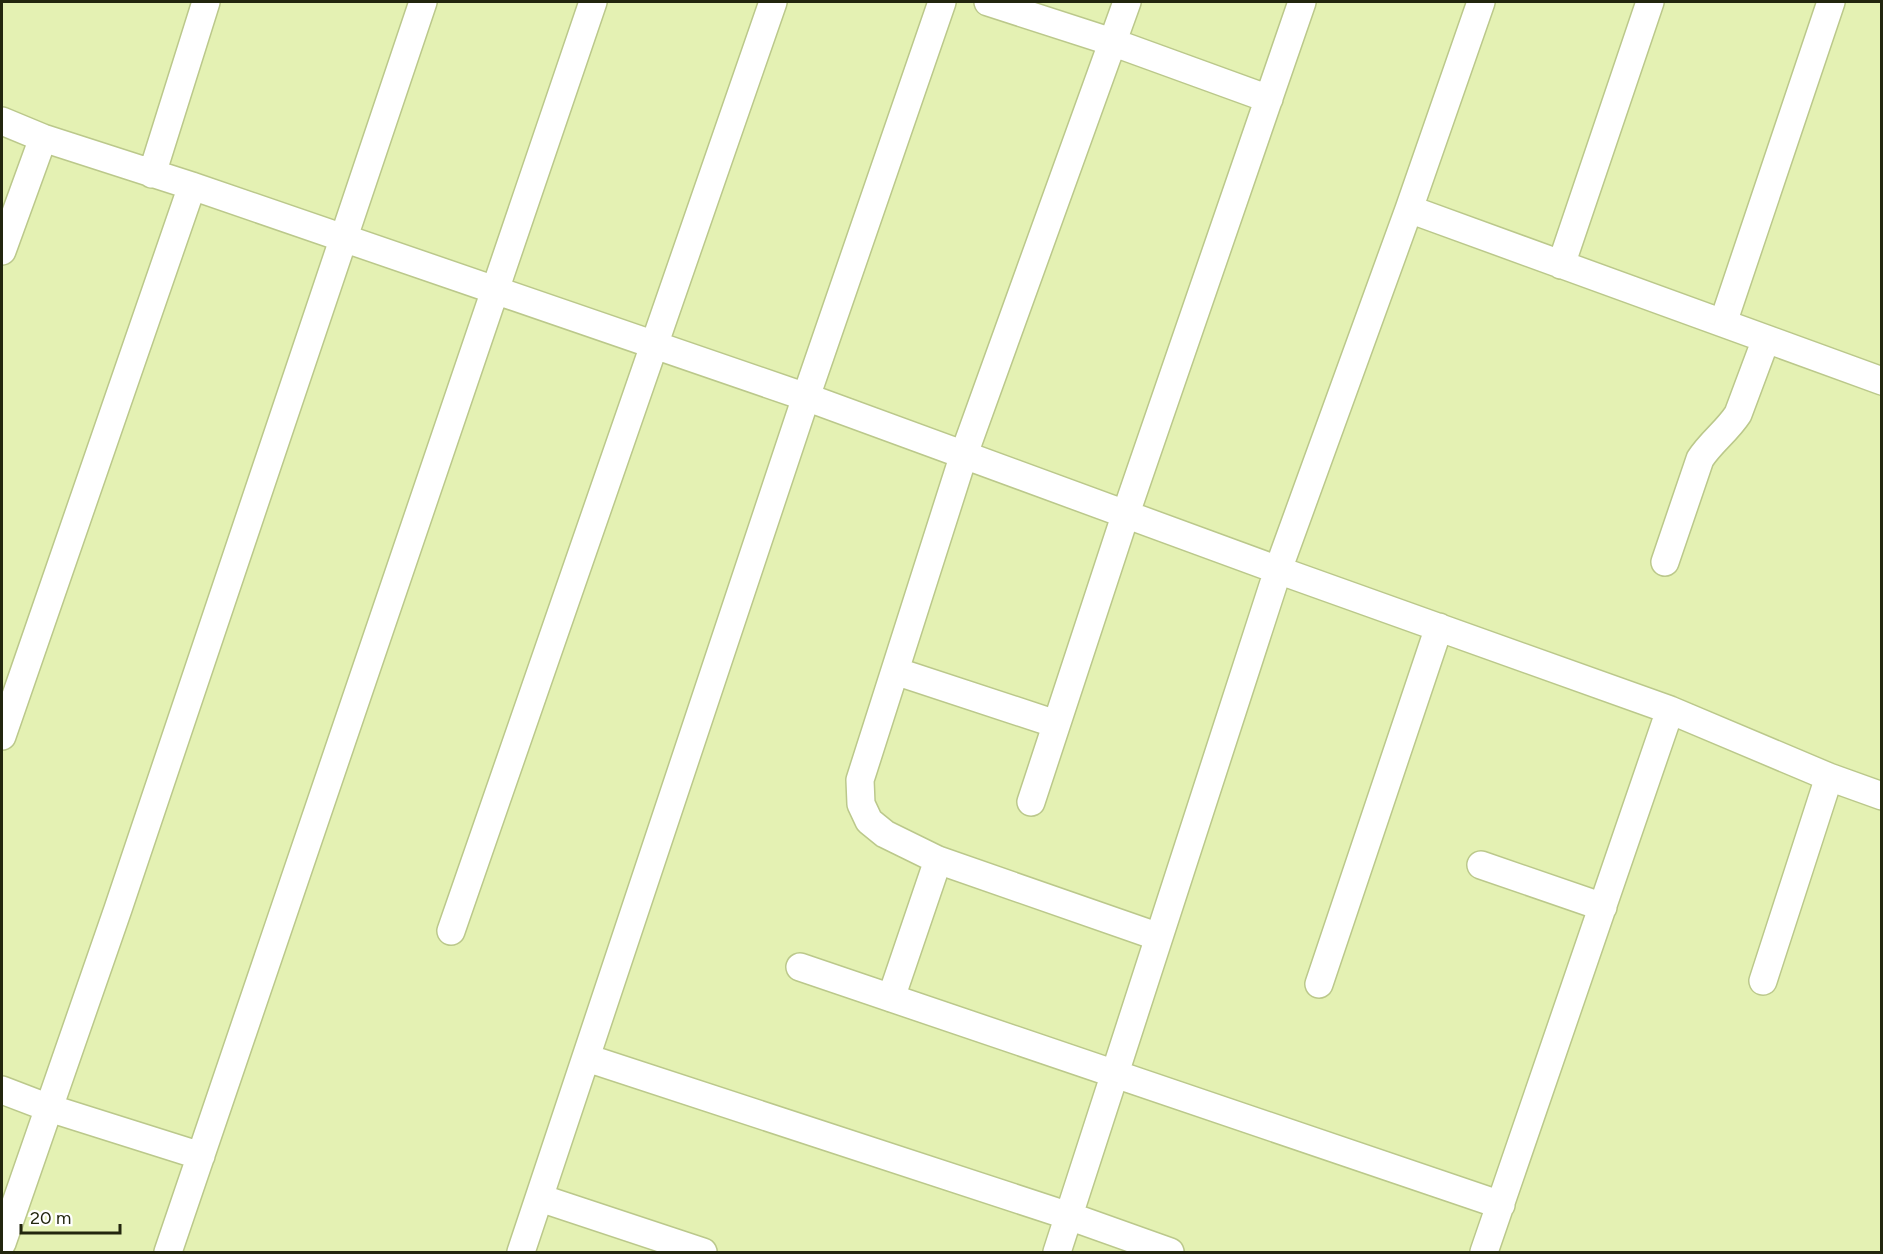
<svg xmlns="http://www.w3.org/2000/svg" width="1883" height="1254" viewBox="0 0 1883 1254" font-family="Figtree,sans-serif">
<rect width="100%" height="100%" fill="#e4f1b3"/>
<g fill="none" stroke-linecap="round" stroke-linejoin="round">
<g stroke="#bbc88b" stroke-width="30">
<path id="street" d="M988,2L1112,42L1269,99
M1127,2L964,454L860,780L861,804L869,821L885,834L938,860L1159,937
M2,121L43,138L192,186L806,397L1278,570L1670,710L1829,777L1882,796
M152,174L206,2
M1409,209L1882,381
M2,251L43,138
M1561,265L1650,2
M1723,323L1831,2
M1665,562L1700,459C1711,442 1727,431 1738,414L1766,339
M895,671L1056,724
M2,736L192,186
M1031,802L1126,513L1302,2
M1481,865L1603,907
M451,931L773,2
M800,967L1501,1205
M1763,981L1829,777
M1319,984L1439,627
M891,998L938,860
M587,1058L1069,1216L1170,1252
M2,1090L49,1108L201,1156
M540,1198L703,1252
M2,1243L118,909L423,2
M168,1252L593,2
M521,1252L806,397L942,2
M1057,1252L1278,570L1409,209L1481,2
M1484,1252L1670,710"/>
</g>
<use href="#street" stroke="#fff" stroke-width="27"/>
</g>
<rect width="1883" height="1254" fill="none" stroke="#22260e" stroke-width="6"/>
<path d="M21 1224v9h99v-9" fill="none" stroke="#22260e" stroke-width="3"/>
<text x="30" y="1224" font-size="18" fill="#22260e" stroke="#ffffff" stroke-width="4.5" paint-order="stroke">20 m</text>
</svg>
